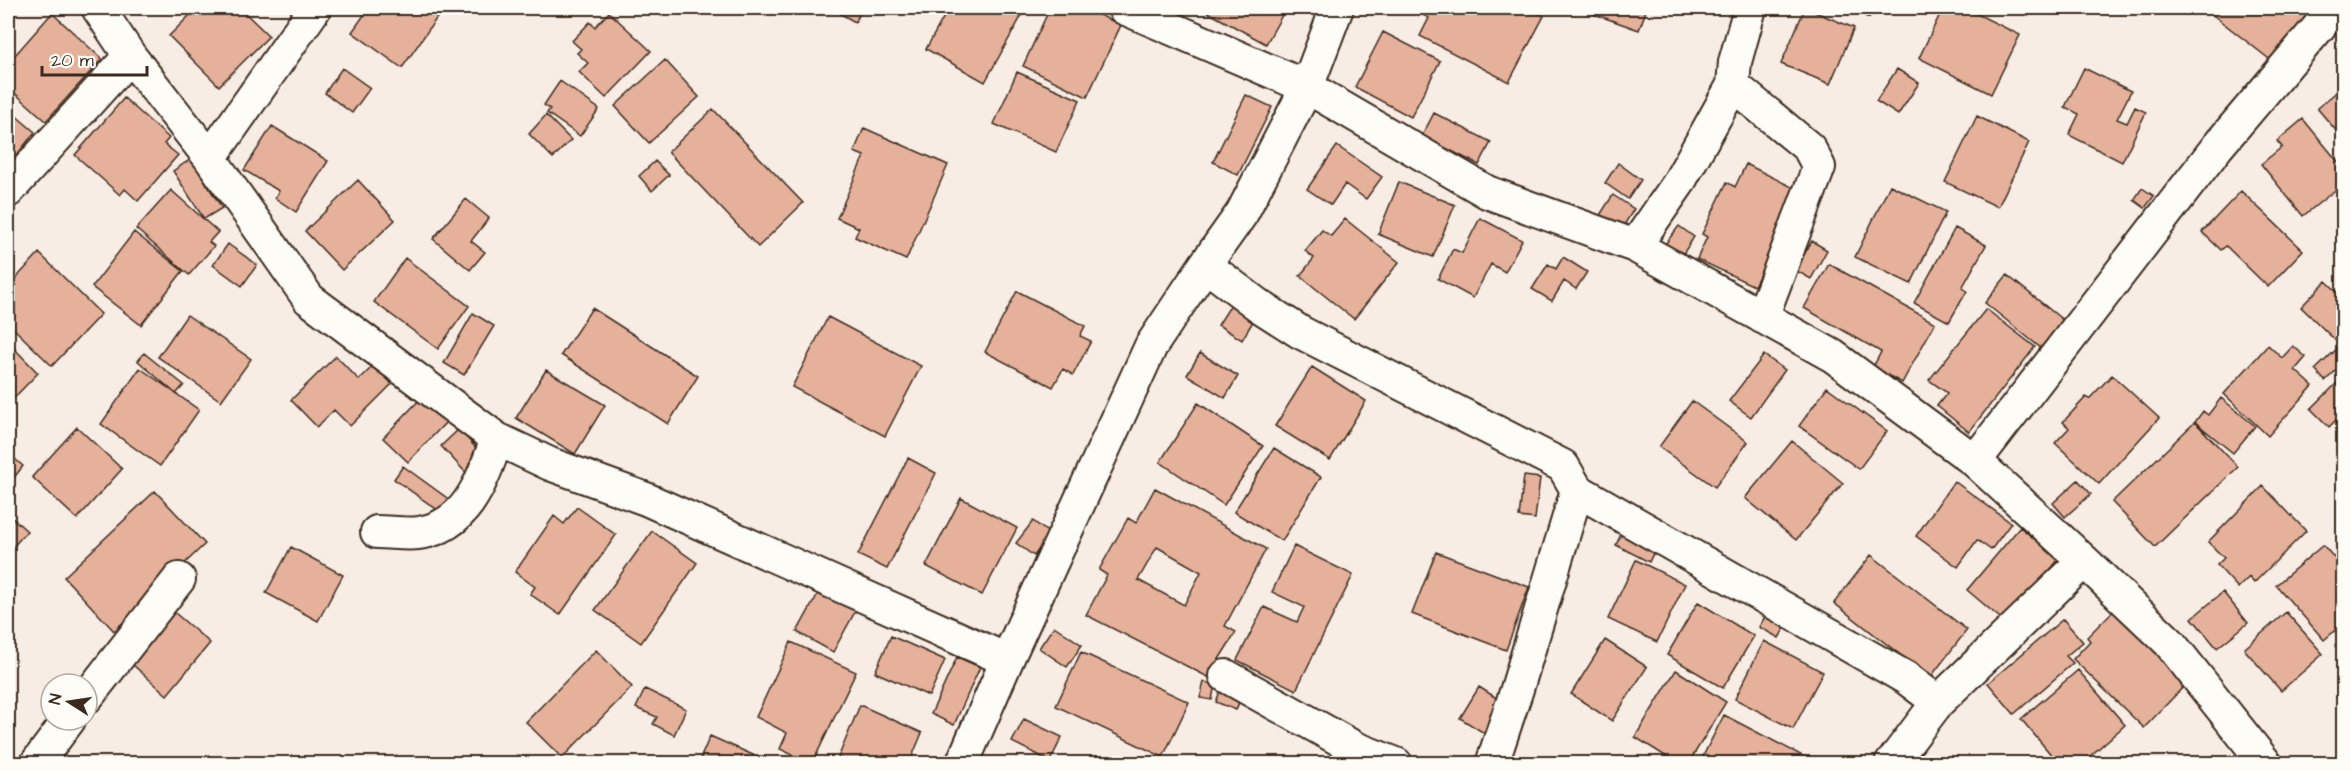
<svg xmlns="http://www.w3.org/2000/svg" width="2351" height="771" viewBox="0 0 2351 771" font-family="'Architects Daughter',sans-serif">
<rect width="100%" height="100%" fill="#f8ede5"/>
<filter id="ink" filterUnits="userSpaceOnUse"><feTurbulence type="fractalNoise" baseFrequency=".0167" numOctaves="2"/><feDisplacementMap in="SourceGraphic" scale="12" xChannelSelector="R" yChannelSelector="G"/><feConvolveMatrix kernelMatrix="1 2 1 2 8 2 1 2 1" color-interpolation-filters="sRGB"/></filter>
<g filter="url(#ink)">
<path fill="#e6b19b" stroke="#3b2a1e" stroke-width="1.5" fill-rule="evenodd" d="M197,8H240L269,36L219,86L169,36Z
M369,8H440L443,9L402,68L352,32Z
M830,8H863L855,22Z
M940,8H1008L1022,15L985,82L926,49L947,11Z
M1050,8H1084L1121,25L1087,97L1023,66Z
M1200,8H1286L1266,44Z
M1414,8H1528L1544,16L1509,82L1420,36L1429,18L1413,10Z
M1577,8H1647L1639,30Z
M1805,8L1854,28L1830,84L1781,64Z
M1849,8H1874L1869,18Z
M1943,8H1965L2020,35L1991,94L1919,58Z
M2213,8H2300L2309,15L2273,62L2209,12Z
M609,12L651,51L606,98L579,72L588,63L577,53L581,49L572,41L590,22L595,27Z
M52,13L102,59L46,121L8,87V63Z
M1383,32L1440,61L1411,117L1355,87Z
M665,60L699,97L649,143L615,106Z
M342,68L370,88L352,113L325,93Z
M2084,68L2131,91L2117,119L2127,123L2135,107L2146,112L2122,162L2069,135L2079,114L2065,107Z
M1897,69L1919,83L1898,115L1876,101Z
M1017,72L1080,100L1056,152L994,124Z
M560,81L599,109L580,136L547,113L550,109L544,105Z
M2344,86V140L2317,108Z
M1246,95L1272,107L1238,175L1213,162Z
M124,98L169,138L164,144L178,155L138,201L125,189L120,195L75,155Z
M8,109L35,132L8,166Z
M713,109L803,203L758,247L668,152Z
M1434,113L1491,142L1479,165L1422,136Z
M546,115L571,140L553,158L529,134Z
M1977,116L2029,142L1998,207L1945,182Z
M2303,119L2344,169V183L2303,216L2261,164L2282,147L2277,141Z
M272,126L328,161L296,212L275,198L279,191L244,170Z
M864,128L948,165L906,260L855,237L859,228L837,218L864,156L854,152Z
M1337,146L1382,177L1366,199L1345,184L1331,205L1307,189Z
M191,159L222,208L204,219L173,171Z
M655,161L669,175L652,191L639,176Z
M1618,163L1641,180L1628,199L1605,183Z
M1746,164L1800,191L1754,286L1697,259L1707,237L1702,234L1727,182L1735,187Z
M358,180L395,220L342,270L305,231Z
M1399,182L1455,205L1433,257L1378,234Z
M1890,185L1946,212L1911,284L1855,257Z
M2142,188L2154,196L2145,208L2134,200Z
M171,190L218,232L209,242L214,246L189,275L136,229Z
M2241,191L2303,250L2268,287L2226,246L2221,250L2202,232Z
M1613,195L1634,209L1621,230L1600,215Z
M466,199L489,218L471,241L485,252L470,270L433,239Z
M1480,218L1522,240L1505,272L1491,264L1473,298L1438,279L1453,249L1462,253Z
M1345,219L1399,262L1354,319L1300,276L1314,258L1305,251L1322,230L1331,236Z
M1679,226L1694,237L1679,260L1662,248Z
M1955,228L1986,245L1962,288L1967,291L1949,322L1914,303Z
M134,232L183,271L141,325L92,287Z
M1812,241L1827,250L1811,279L1795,270Z
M228,244L257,265L242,286L213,265Z
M39,253L101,314L52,366L8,323V287Z
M1563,257L1587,272L1576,289L1564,281L1552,301L1532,289L1548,264L1556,269Z
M405,258L469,306L438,349L374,302Z
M1829,264L1935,323L1902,383L1873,367L1881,352L1804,308Z
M2007,275L2069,325L2047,353L1985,303Z
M2326,281L2344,298V339L2339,344L2301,307Z
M1017,291L1085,326L1080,336L1091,341L1073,375L1063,369L1053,387L985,352Z
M1232,303L1255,318L1242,340L1218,325Z
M592,308L698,376L668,424L561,355Z
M1986,309L2035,347L1969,432L1937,406L1947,393L1929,380Z
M473,313L494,326L464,375L444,363Z
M187,315L251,359L221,401L158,357Z
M828,317L921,366L885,436L792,387Z
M8,342L38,373L8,404Z
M2268,345L2282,358L2293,346L2306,357L2295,370L2313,386L2268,436L2224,394Z
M2340,346L2344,349V363L2325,381L2315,370Z
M144,353L184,385L176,394L138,361Z
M1200,353L1238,376L1225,398L1187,375Z
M1764,355L1785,370L1751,417L1729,401Z
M336,356L359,380L374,365L392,384L350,426L334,410L317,427L291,400Z
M1312,367L1366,401L1330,460L1275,426Z
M140,368L199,410L160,466L101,424Z
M546,370L605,405L575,454L516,418Z
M2112,375L2159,418L2099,484L2055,443L2069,428L2063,422L2086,397L2089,399Z
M2344,376V412L2329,427L2311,409Z
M1827,387L1887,431L1859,469L1799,426Z
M424,395L449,419L408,462L383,438Z
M2221,398L2255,426L2233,453L2195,422L2203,411L2208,415Z
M1692,401L1748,442L1715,487L1659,447Z
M1198,403L1263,446L1224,505L1160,462Z
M2195,422L2238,467L2155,547L2112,502Z
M77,427L122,469L77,519L32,477Z
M459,429L485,458L468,475L441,446Z
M1792,441L1843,483L1796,540L1745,498Z
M1274,448L1321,477L1282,541L1234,512Z
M8,453L23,466L8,485Z
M908,458L936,473L887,569L858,555Z
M403,466L458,506L449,518L394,479Z
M1524,476L1540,478L1535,519L1519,517Z
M2078,480L2091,494L2065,517L2053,503Z
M1954,481L2011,523L1991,550L1977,540L1958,567L1916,536Z
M2263,486L2306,531L2254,583L2249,577L2238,588L2217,565L2224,558L2208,542Z
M1155,488L1266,549L1225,626L1236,632L1208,677L1086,615L1107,575L1099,570L1128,518L1136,523ZM1157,547L1201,572L1184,605L1138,580Z
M155,491L205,544L114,631L64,577Z
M961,498L1017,528L982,595L926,566Z
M577,507L616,535L560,615L530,594L535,587L515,572L554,516L564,524Z
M8,514L27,531L12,548L8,544Z
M1033,521L1050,534L1034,556L1016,543Z
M2020,527L2059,559L2006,623L1967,590Z
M1624,528L1657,545L1649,562L1616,545Z
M652,531L697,563L641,643L595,610Z
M2323,545L2344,569V623L2324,640L2276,585Z
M1294,546L1353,575L1296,690L1237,660L1264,607L1297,622L1304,607L1272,592Z
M291,547L343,575L318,621L266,593Z
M1436,552L1529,587L1506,650L1412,614Z
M1871,555L1967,630L1930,678L1834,603Z
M1636,560L1685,584L1657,642L1608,619Z
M820,590L856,610L833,652L797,632Z
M2223,592L2248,623L2217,648L2192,618Z
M1698,602L1754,636L1723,688L1667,655Z
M168,607L210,643L167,695L125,658Z
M1770,608L1790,619L1779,638L1759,627Z
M2113,611L2187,683L2144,728L2073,659L2090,641L2087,637Z
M2286,612L2323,654L2281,691L2244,649Z
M2063,619L2083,642L2066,656L2073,663L2014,714L1988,683Z
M1054,626L1082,645L1067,667L1039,648Z
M891,636L945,660L929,696L875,672Z
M1605,640L1647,667L1612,721L1571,694Z
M1764,641L1823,672L1793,729L1735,699Z
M791,642L856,672L812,764L780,749L787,733L756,717Z
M596,650L632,687L562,758L526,722Z
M1081,652L1189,702L1163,757L1056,706Z
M957,657L980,667L954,725L931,714Z
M1676,670L1726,702L1688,764H1678L1635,737Z
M2078,670L2125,725L2081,764H2059L2021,719Z
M1224,681L1244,689L1236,710L1216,702Z
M1204,682L1215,684L1212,700L1200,698Z
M1479,687L1503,702L1484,733L1460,718Z
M645,689L686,709L674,735L653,724L657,717L636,708Z
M860,705L922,733L909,764H851L838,758Z
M1724,715L1818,764H1699Z
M1024,719L1062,737L1050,761L1012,742Z
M710,736L762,759L760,764H698Z"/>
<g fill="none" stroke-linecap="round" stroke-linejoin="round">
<g stroke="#3b2a1e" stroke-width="36">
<path id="street" d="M98,8L130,56L210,158L309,299L497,439L550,464L646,499L1007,660
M1124,8L1307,87L1487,192L1635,246L1833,356L1975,461L2084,561L2169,642L2266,764
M1337,8L1307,87L1242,213L1205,265L1258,305L1300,332L1563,466L1577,490L1906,678L1938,702
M1750,8L1735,62L1733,85L1809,148L1819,167L1762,317
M210,158L315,8
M8,191L130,56
M1635,246L1678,184L1733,85
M1975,461L2218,146L2335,8
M377,532C390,532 406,535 419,533C468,526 482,480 497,439
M1226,676L1355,748L1396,764
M87,697L179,579
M36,764L69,720
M962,764L1007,660L1151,346L1205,265
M1492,764L1517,689L1577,490
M1891,764L1938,702L2084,561"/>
</g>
<use href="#street" stroke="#fdfcf7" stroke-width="32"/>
</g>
</g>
<rect width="2351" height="771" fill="none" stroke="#fdfcf7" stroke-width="30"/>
<rect x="15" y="15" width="2321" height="741" fill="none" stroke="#3b2a1e" stroke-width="2" filter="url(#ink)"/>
<g transform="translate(69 702) rotate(282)"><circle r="28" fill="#fdfcf7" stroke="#afa8a0" stroke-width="1.5"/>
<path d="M0-4.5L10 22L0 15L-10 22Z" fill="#3b2a1e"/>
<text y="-9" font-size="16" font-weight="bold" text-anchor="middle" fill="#3b2a1e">N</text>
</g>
<path d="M42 66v9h105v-9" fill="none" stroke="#3b2a1e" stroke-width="3"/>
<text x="51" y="66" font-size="18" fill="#3b2a1e" stroke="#fdfcf7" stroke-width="4.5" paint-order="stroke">20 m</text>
</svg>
